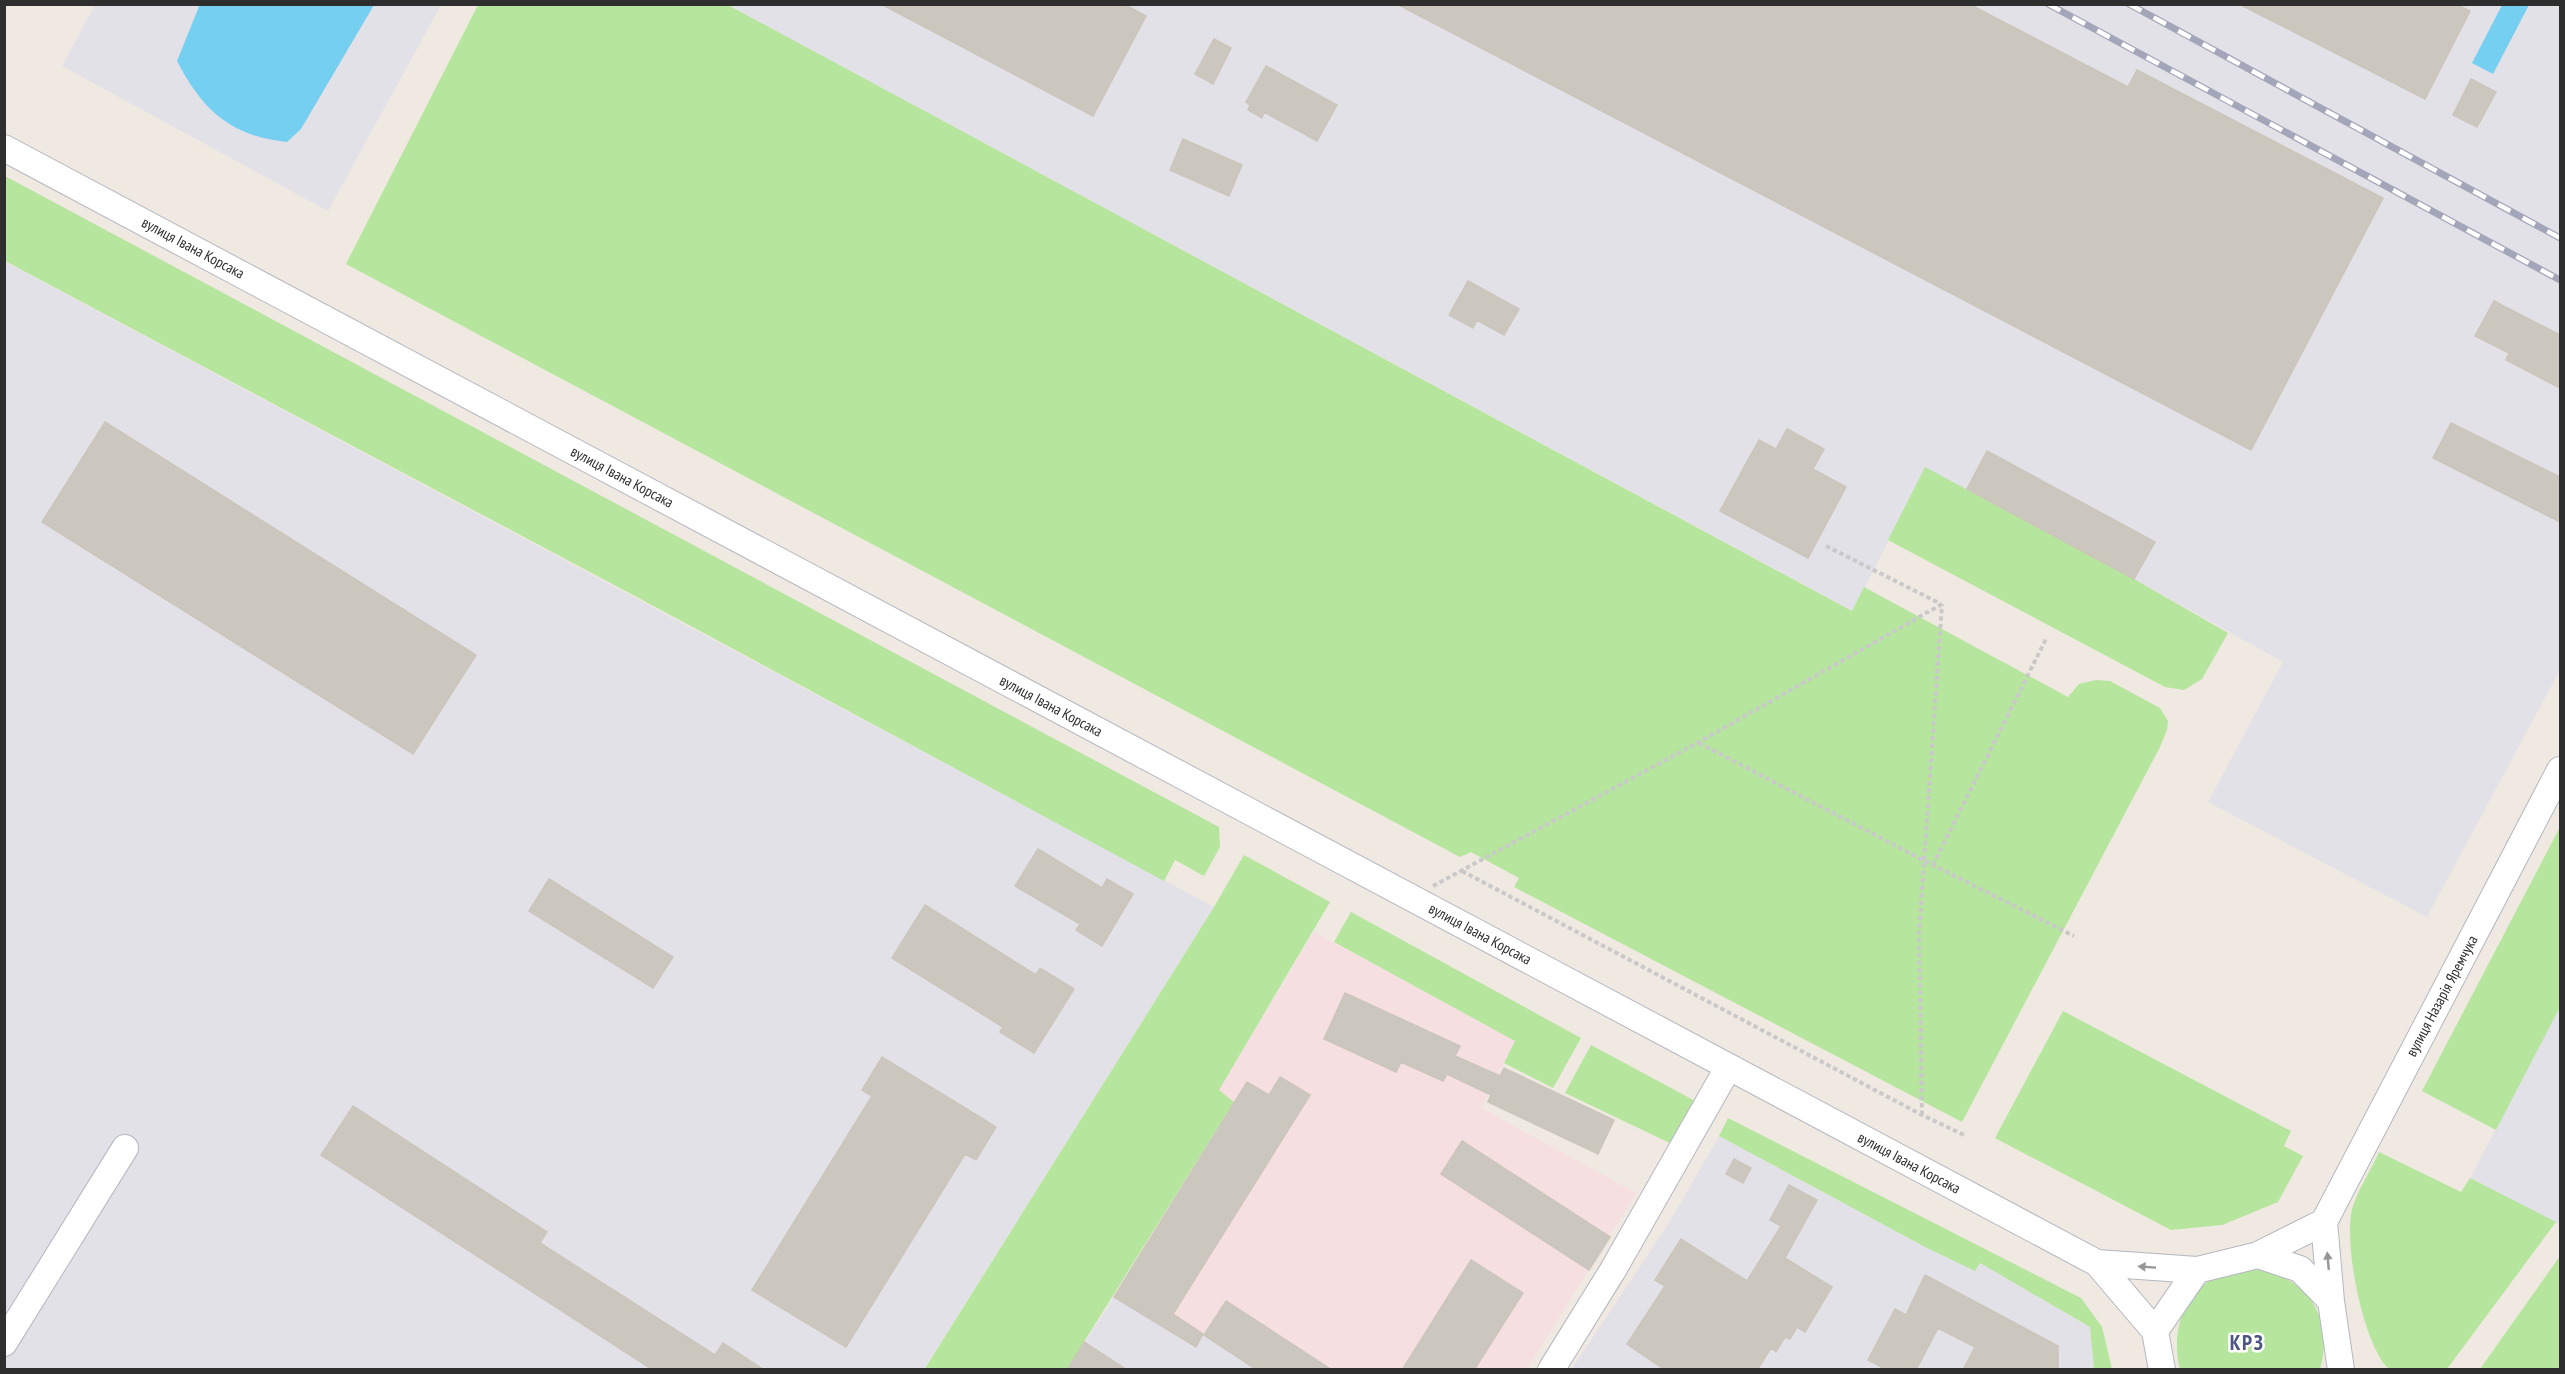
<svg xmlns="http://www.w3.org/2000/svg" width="2565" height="1374" viewBox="0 0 2565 1374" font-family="'PT Sans Narrow',sans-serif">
<rect width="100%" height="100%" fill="#efe9e1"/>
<path fill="#e3e1e8" d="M95,5H441L328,211L62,66Z
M728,5H2560V670L2427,917L2208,802L2283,662L2134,579L1925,468L1853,611Z
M4,261L1214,907L924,1369H5Z
M2560,1007V1225L2470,1178Z
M1719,1136L1927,1248L1976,1270L1980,1262L2090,1327L2094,1369L1571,1370L1669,1223Z
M1114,1297L1196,1347L1226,1301L1332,1369L1067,1370Z"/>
<path fill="#f5dfe0" d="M1314,932L1516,1041L1481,1108L1636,1193L1527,1369H1332L1226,1301L1196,1347L1114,1297L1234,1102L1219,1090Z"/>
<path fill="#b6e59e" d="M478,5H728L1852,611L1864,587L2068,697L2079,684L2096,680L2110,681L2160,708L2168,721L2167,730L2160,747L1962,1122L1514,887L1519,878L1471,852L1460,857L346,264Z
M5,176L1219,827L1220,847L1204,876L1175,860L1164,881L633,595L5,261Z
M1925,467L2134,579L2228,633L2202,679L2184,690L2165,687L1888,540Z
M2560,827V1007L2496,1130L2422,1091Z
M1244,855L1330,902L1219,1090L1234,1102L1067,1369L924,1370L1214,907Z
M1351,912L1581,1038L1553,1088L1504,1063L1515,1041L1334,942Z
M2063,1011L2291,1131L2284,1146L2303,1156L2278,1202L2222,1225L2171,1230L1995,1138Z
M1591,1045L1697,1102L1674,1145L1565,1093Z
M1728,1118L2081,1298L2102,1327L2112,1369H2094L2090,1327L1980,1263L1975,1271L1927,1248L1719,1136Z
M2379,1152L2461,1192L2470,1178L2556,1222L2447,1369H2389C2363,1346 2342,1239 2353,1206C2359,1188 2371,1170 2379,1152Z
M2560,1256V1369H2480Z
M2243,1269C2301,1269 2336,1313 2320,1369L2180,1370C2171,1335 2181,1294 2216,1277C2224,1273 2234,1272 2243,1269Z"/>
<path fill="#75cff0" d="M200,4H374V5L301,129L287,142C231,136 203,111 177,61Z
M2502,5H2529L2493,74L2472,63Z"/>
<path fill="#cbc7bf" stroke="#cbc5ba" stroke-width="1.5" d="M881,4H1124L1146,16L1093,116Z
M1397,4H1969L2128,87L2137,70L2383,198L2251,450Z
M2239,4H2456L2470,11L2425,99Z
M1214,39L1231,48L1213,84L1195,74Z
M1266,66L1337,105L1317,141L1264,112L1262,118L1248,110L1250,105L1246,102Z
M2471,79L2496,92L2477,127L2453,115Z
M1183,139L1242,165L1229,196L1170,170Z
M1468,281L1519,309L1504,335L1477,320L1473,328L1449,315Z
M2494,301L2560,335V388L2506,360L2509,353L2475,336Z
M105,422L476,655L413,754L42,522Z
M2451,423L2560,477V522L2433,458Z
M1787,429L1824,449L1813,469L1846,487L1808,558L1720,511L1759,440L1776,449Z
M1987,451L2155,542L2134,579L1967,489Z
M1038,849L1102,888L1107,879L1133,894L1102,946L1076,930L1080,924L1015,886Z
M549,879L673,957L653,988L529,911Z
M925,905L1036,975L1040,968L1074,989L1034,1053L1000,1032L1003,1027L892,958Z
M1345,993L1460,1046L1455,1056L1500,1076L1504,1068L1614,1120L1598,1154L1488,1102L1491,1095L1447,1074L1443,1081L1401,1062L1396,1072L1324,1039Z
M882,1057L996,1127L976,1160L965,1154L846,1347L752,1290L872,1096L862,1090Z
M1280,1077L1310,1095L1173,1314L1203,1334L1196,1347L1114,1297L1247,1082L1269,1095Z
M353,1106L547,1232L540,1243L715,1355L723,1343L764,1370H653L321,1155Z
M1462,1141L1610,1237L1589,1270L1441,1174Z
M1734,1159L1751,1168L1743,1183L1726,1174Z
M1789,1185L1817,1200L1785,1258L1832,1287L1805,1332L1797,1327L1790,1339L1785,1337L1776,1352L1771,1348L1757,1370H1665L1627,1344L1665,1286L1655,1280L1681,1239L1747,1281L1781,1226L1770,1220Z
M1471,1260L1523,1293L1474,1370H1402Z
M1925,1275L2058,1346V1370H1963L1975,1347L1938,1328L1916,1370H1887L1868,1360L1895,1309L1906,1315Z
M1226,1301L1332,1370H1257L1204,1335Z
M1084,1342L1127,1370H1067Z"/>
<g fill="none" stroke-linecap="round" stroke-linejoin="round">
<g stroke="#b4b7c1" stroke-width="28">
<path id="minor" d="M4,148L2097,1263L2155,1331
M2258,1255L2324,1222
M2097,1263L2197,1270
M4,1343L125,1148
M1551,1370L1613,1270L1728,1068
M2162,1370L2155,1331L2197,1270L2258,1255L2300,1269L2331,1301
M2341,1370L2331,1301L2324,1222L2560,770"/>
</g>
<path stroke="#c9c9c9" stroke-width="4" stroke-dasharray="4.5 3" stroke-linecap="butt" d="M1826,546L1941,604
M1699,743L1925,861L2074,936
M1933,865L2047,637
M1462,871L1922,1115L1964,1135
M1433,886L1699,742L1942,604
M1922,1115L1919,933L1942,604"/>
<use href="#minor" stroke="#fff" stroke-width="26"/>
<g stroke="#a3a6b8" stroke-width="7">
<path id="rail" d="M2048,4L2560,280
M2129,4L2560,238"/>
</g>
<use href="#rail" stroke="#fff" stroke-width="4.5" stroke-dasharray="14" stroke-linecap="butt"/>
</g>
<defs><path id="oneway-solid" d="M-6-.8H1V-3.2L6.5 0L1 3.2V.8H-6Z" transform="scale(1.5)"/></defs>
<g fill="#969696">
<use href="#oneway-solid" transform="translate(2328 1261) rotate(-95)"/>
<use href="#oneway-solid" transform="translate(2147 1267) rotate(-176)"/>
</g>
<g text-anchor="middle" stroke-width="5" stroke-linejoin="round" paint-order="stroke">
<g font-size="15" fill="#2e2e2e" stroke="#fff">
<text transform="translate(193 248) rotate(28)" y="5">вулиця Івана Корсака</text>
<text transform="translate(622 477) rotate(28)" y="5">вулиця Івана Корсака</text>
<text transform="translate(1051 706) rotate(28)" y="5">вулиця Івана Корсака</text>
<text transform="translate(1480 934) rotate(28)" y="5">вулиця Івана Корсака</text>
<text transform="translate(2442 996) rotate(-62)" y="5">вулиця Назарія Яремчука</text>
<text transform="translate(1909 1163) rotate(28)" y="5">вулиця Івана Корсака</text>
</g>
<g font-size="21" font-weight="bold" letter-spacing="1.5" fill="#4d5680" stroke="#fff">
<text x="2247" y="1350">КРЗ</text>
</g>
</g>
<rect width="2565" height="1374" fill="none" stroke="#2e2e2e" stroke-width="12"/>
</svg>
